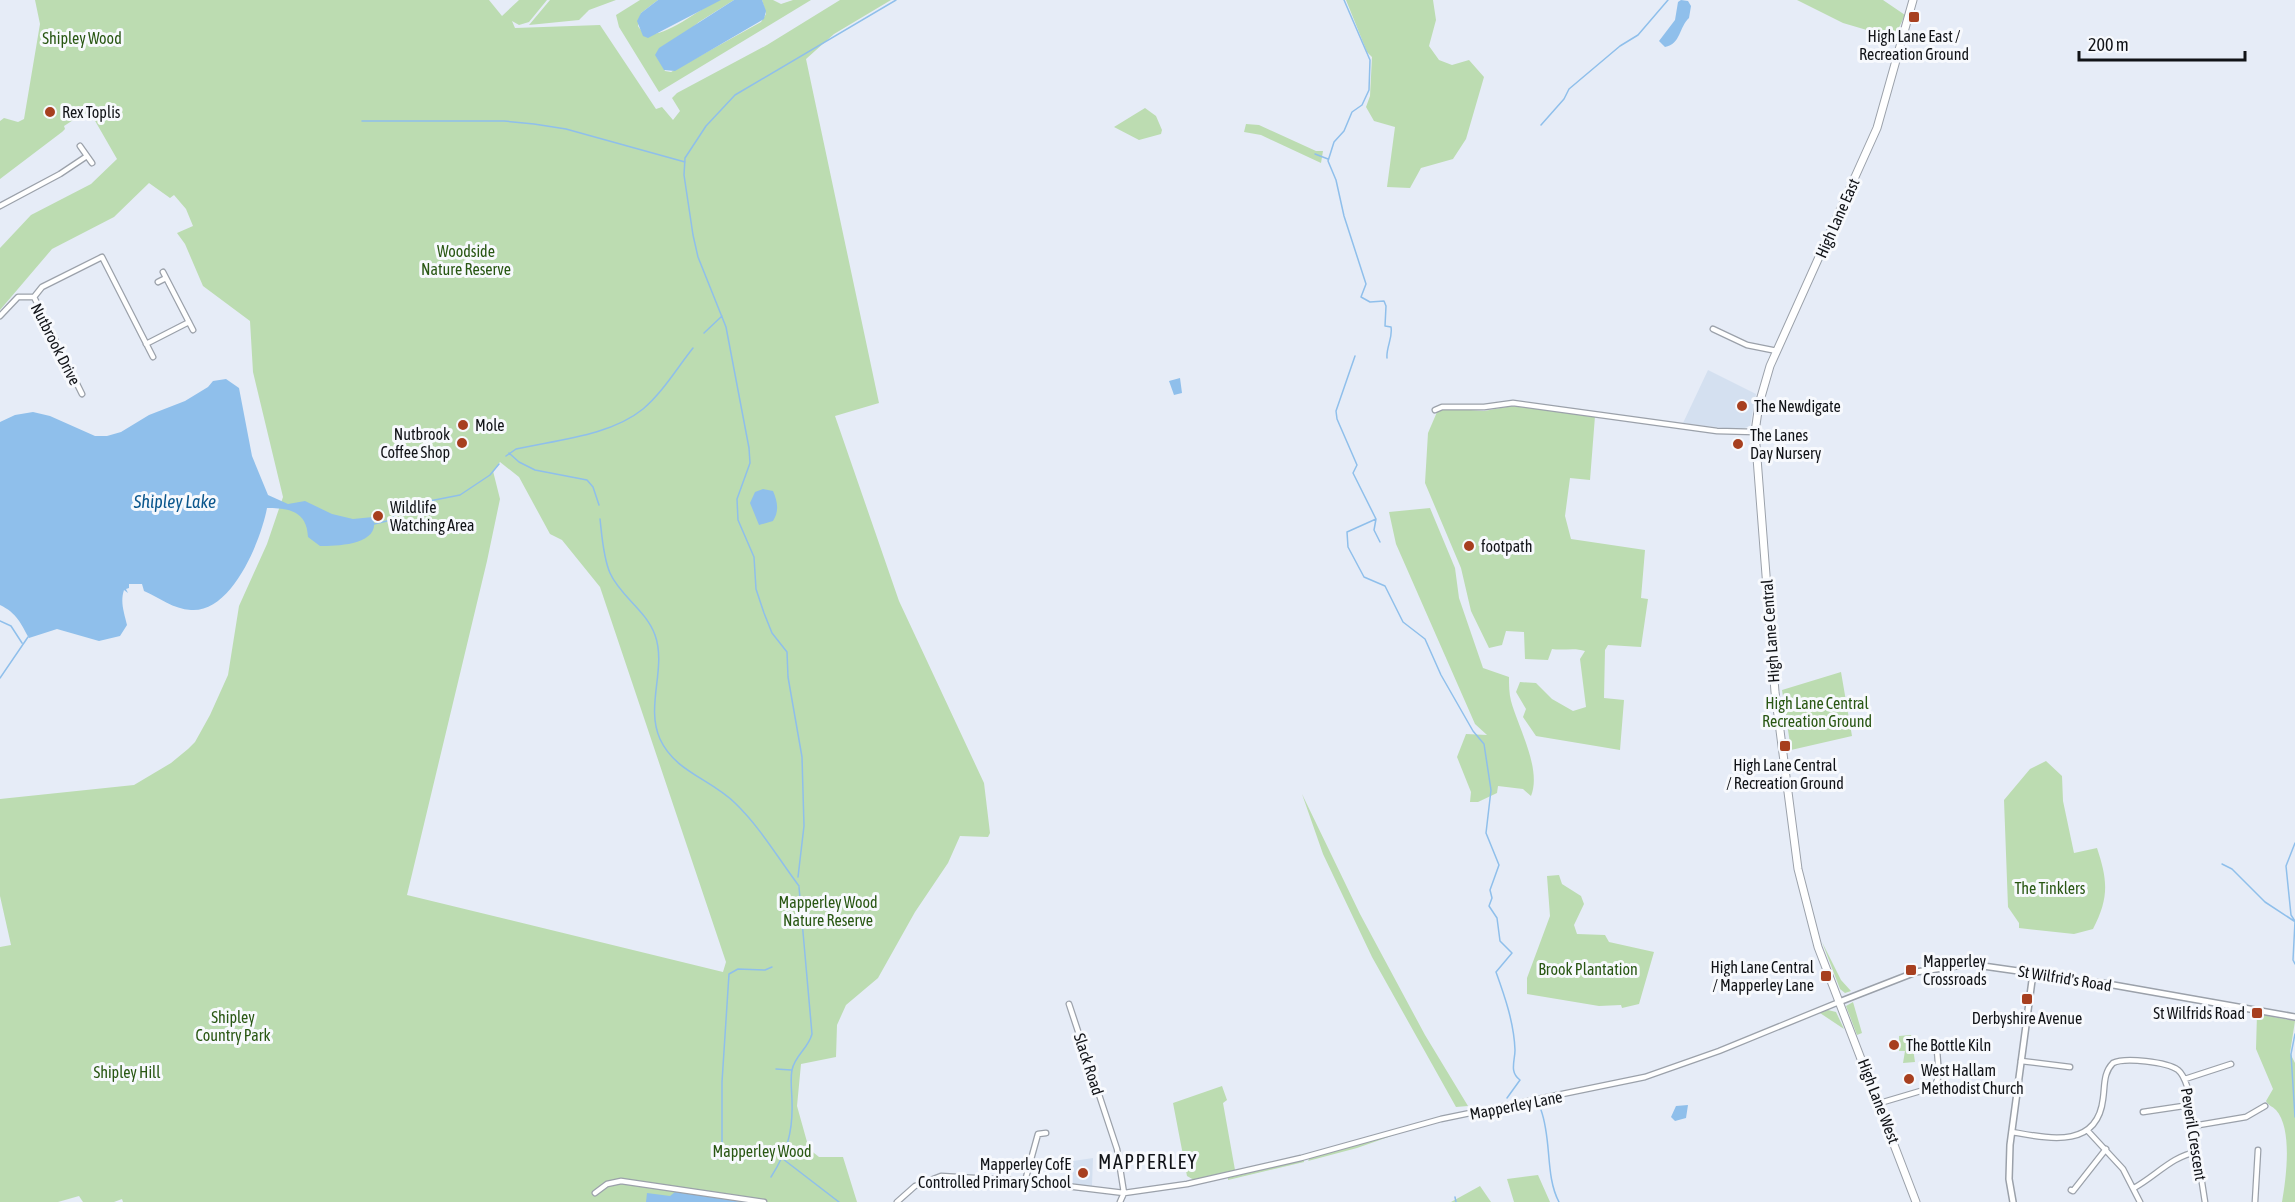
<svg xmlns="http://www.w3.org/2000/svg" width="2295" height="1202" viewBox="0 0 2295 1202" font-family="'Asap Condensed',sans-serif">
<rect width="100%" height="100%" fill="#e6ecf7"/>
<path fill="#d4e0f0" d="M1708,370L1756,394L1750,426L1739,430L1683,423Z
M1093,1158L1092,1186L1073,1184V1161Z"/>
<path fill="#bcdcb1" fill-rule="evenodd" d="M35,0H489L502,16L519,0H547L529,22L519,25L512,21L515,28L600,25L656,109L662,107L673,120L680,111L672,98L677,93L767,45L840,0H891L834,34L806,59L879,403L835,416L899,601L984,783L990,833L988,837L960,836L948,863L915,912L878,978L846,1005L837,1025L836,1057L801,1064L797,1106L809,1149L819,1157H843L857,1202H123L122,1199L114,1202H83L79,1196L58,1202H0V947L11,945L0,896V799L134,785L171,763L188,749L195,742L210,715L228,675L239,606L267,544L283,497L253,372L250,321L203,286L185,244L177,233L193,226L186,209L174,195L170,198L149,183L114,217L52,249L0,310V248L31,215L91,184L117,159L94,119L84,113L64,126L65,129L62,132L0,179V121L4,118L18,122L24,119L40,24ZM500,462L519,477L550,534L562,540L600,587L726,962L723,972L407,895L487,561L500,499L493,471Z
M550,0H616L589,10L579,20L529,25Z
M640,0H658L641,13L638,26C652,52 700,6 720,0C724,0 730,0 734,0L699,22L657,56L665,71L671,72L761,22L766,14L762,0H773L781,4L793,0H811L659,92L619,27L616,15Z
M1346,0H1433L1436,20L1429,46L1439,60L1452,65L1469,60L1484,77L1466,139L1453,159L1421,168L1410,188L1387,187L1395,127L1374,121L1366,107L1370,96L1372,57L1367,52Z
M1797,0H1883L1905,15L1894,38L1843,23Z
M1145,108L1156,116L1162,130L1161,134L1139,140L1114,127Z
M1246,124L1259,125L1316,151H1323L1321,163L1261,135L1244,132Z
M1512,406L1595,416L1590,480L1570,478L1565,516L1571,539L1645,550L1641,598L1648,599L1641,647L1608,645L1605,650L1604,698L1624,700L1620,750L1536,736L1523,717L1526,709L1516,692L1520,682L1536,683L1552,699L1573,711L1586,707L1580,659L1585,651C1574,647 1563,651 1552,649L1548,660L1525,659L1524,632L1506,631L1502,645L1489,648L1471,611L1461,568L1425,483L1428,433L1437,412L1443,408L1484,411Z
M1430,508L1455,568L1459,598L1483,668L1509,677C1509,685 1509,693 1511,701C1518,727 1542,769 1531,796L1523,789L1498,786L1497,793L1478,802H1470L1471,792L1457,757L1466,734L1487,735L1475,724L1396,544L1389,512Z
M1841,672L1852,736L1791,750L1782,690Z
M2046,761L2062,776L2063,801L2074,853L2097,848C2108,881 2109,898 2093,929L2074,934L2019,928V923L2008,907L2004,800L2030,769Z
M1302,794L1360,914L1425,1035L1468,1106L1456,1107L1372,957L1323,854Z
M1559,875L1562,884L1581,896L1584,904L1574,925L1577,934L1605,935L1609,942L1654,952L1639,1004L1622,1008L1621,1005L1599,1006L1527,994V978L1550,916L1547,876Z
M1822,942L1841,980L1851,991L1845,993L1840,989Z
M1853,1002L1862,1033L1857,1035L1846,1006Z
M1828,1010L1836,1012L1844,1029L1820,1013Z
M2257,1014L2295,1021L2290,1053L2295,1063V1202H2282C2286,1179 2293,1129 2276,1110C2272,1106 2269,1106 2266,1101L2273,1089L2256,1049Z
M1911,1035L1915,1062L1903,1063L1905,1051H1899V1036Z
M1222,1086L1227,1100L1223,1103L1235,1170L1194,1180L1187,1176L1173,1103Z
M1414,1128L1357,1148L1308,1161L1310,1158Z
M1304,1160V1162L1228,1180V1178Z
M1538,1175L1550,1202H1514L1507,1179Z
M1480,1186L1491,1202H1451Z"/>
<path fill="#8fbfeb" d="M658,0H721L648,38L643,36L637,21L641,13Z
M734,0H762L766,11L764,19L675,71L664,70L655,55L659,48Z
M1681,0L1688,1L1691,6L1689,18C1679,27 1681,44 1665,47L1659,41L1675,20L1678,2Z
M1180,378L1182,393L1174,395L1169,381Z
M226,379L239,388L252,456L268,495L288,504L305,501L332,514L353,519L373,517C382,545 338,546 320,546L308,537C307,511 289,508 267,508C261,540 232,613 191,610C173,609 160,598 144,591L142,584H129V588L126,589L128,593L124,590C120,602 124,612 127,625L120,636L99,641L57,629L29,638C21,624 17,613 0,605V422L15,415L33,412L50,416L95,436H107L121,432L149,415L185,401L208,387L213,381Z
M763,489L773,491C778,502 779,512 773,521L759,525L750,503L755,492Z
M1688,1105L1686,1118L1675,1121L1671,1117L1676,1106Z
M675,1192L743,1202H646L647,1193L670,1196Z"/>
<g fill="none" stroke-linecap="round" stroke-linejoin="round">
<path stroke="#8fbfeb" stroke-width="1.5" d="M1344,0L1370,60L1369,90L1362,105L1352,112L1344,131L1334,142L1328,161L1336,180L1344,216L1366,284L1361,297L1370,302L1384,301L1386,306L1385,326L1391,327C1393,338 1386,347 1387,358
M362,121H504L534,124L566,129L685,162
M1541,125L1564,99L1569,89L1620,46L1638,35L1668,0
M1315,154L1328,159
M704,333L722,316
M1355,356L1336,411L1337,419L1357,465L1353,473L1376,519L1374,530L1380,542
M509,453L519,462L535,470L587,480L593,487L599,505
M506,456L516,449C556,440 610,436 643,409C663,392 677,368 693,348
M600,519C602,536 603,557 610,573C620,596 646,610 655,635C667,668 645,706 660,739C675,772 711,779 735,803C760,827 778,858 799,886
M1376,519L1347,532L1348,547L1364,577L1385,586L1403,622L1425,639L1441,675L1473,731L1484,744L1491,790L1486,833L1499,865L1490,890L1492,898L1489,906L1497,918L1500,941L1512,953L1496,972C1505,997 1514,1023 1515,1050C1515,1061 1509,1072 1520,1080L1507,1098
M374,524L387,521L409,505L460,495L490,475L499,464
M0,621L11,626L22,643
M0,678L28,637
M2295,843L2286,866L2291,915L2295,921L2293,960L2295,964
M2222,864L2232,869L2265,902L2294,921
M798,877L804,826L802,757L788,677L787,652L772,633L764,613L756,589L754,557L738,520L737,499L750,463L749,448L726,327L698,257L693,235L684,175L685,158L706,126L735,95L896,0
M2295,1034L2291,1054L2295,1117
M776,1069L791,1070
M1541,1110C1552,1140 1545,1176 1559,1202
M716,1159L722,1154V1082L729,974L738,969L765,970L772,967
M783,1159L839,1202
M771,1177C787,1152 793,1132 792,1102C792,1092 790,1080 792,1070C795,1055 808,1049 812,1034L799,887
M1455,1197L1456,1202"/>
<g stroke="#9ba1aa" stroke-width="7">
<path id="minor" d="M80,146L92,163
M0,206L60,174L87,156
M163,272L193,330
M158,282L166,278
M34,297L42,287L102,257L153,357
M34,297L82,394
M0,316L18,297H34
M1713,329L1747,345L1777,351
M146,344L189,322
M1435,410L1442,407H1484L1513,403L1717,431L1755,432
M1069,1004L1117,1149L1124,1193L1120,1202
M2021,1061L2070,1067
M2185,1079L2231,1064
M1880,1103L1934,1087L1939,1076L1937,1050
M2143,1112L2190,1105
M2193,1126L2246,1117L2265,1106
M2087,1130L2123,1169L2140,1202
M2012,1132C2047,1138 2097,1150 2103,1099C2105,1086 2103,1073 2113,1063C2125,1057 2167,1062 2178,1070C2183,1074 2185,1080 2187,1086L2205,1202
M1025,1181L1038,1134L1046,1133
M2134,1188C2156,1176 2172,1156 2197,1152
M2071,1190L2073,1191L2106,1149
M595,1193L607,1184L621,1181L764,1202
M897,1202L915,1186L941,1176L1025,1181L1124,1193L1187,1184L1301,1158L1441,1119L1645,1077L1719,1051L1839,1002
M2255,1202L2258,1150"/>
</g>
<g stroke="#9ba1aa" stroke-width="8">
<path id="tertiary" d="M1839,1002L1916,972L1969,964L2102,983L2295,1017
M2013,1202L2009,1179L2010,1145L2033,973"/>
</g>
<g stroke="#9ba1aa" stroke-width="9">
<path id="primary" d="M1913,0L1877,128L1770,366L1759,404L1755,432L1775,692L1798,869L1818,947L1916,1202"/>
</g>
<use href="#minor" stroke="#fff" stroke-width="4.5"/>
<use href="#tertiary" stroke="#fff" stroke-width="5"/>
<use href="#primary" stroke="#fff" stroke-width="7"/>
</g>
<g fill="#a73f1f" stroke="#f7f9fd" stroke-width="2">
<rect x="1908" y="11" width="12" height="12" rx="3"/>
<circle cx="50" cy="112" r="6"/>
<circle cx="1742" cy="406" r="6"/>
<circle cx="463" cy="425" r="6"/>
<circle cx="462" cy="443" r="6"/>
<circle cx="1738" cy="444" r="6"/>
<circle cx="378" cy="516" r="6"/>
<circle cx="1469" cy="546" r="6"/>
<rect x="1779" y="740" width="12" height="12" rx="3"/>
<rect x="1905" y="964" width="12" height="12" rx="3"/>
<rect x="1820" y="970" width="12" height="12" rx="3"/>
<rect x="2021" y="993" width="12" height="12" rx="3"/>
<rect x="2251" y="1007" width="12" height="12" rx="3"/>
<circle cx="1894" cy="1045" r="6"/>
<circle cx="1909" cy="1079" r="6"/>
<circle cx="1083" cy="1173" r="6"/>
</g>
<g text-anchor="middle" stroke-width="6" stroke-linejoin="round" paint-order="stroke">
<g font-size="16" fill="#111317" stroke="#f7f9fd" text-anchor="start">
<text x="1914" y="42" text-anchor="middle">High Lane East /<tspan x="1914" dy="18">Recreation Ground</tspan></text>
<text x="62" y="118">Rex Toplis</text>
<text x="1754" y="412">The Newdigate</text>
<text x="475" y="431">Mole</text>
<text x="450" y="440" text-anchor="end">Nutbrook<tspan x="450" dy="18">Coffee Shop</tspan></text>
<text x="1750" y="441">The Lanes<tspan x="1750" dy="18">Day Nursery</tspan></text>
<text x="390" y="513">Wildlife<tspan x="390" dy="18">Watching Area</tspan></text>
<text x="1481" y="552">footpath</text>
<text x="1785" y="771" text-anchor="middle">High Lane Central<tspan x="1785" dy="18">/ Recreation Ground</tspan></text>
<text x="1923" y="967">Mapperley<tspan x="1923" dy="18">Crossroads</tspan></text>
<text x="1814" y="973" text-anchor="end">High Lane Central<tspan x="1814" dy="18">/ Mapperley Lane</tspan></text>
<text x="2245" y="1019" text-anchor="end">St Wilfrids Road</text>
<text x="2027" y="1024" text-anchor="middle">Derbyshire Avenue</text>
<text x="1906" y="1051">The Bottle Kiln</text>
<text x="1921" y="1076">West Hallam<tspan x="1921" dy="18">Methodist Church</tspan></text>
<text x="1071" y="1170" text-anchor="end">Mapperley CofE<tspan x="1071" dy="18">Controlled Primary School</tspan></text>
</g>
<g font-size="16" fill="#295713" stroke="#f7f9fd">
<text x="82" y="44">Shipley Wood</text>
<text x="466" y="257">Woodside<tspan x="466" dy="18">Nature Reserve</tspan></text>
<text x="1817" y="709">High Lane Central<tspan x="1817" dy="18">Recreation Ground</tspan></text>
<text x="2050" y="894">The Tinklers</text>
<text x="828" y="908">Mapperley Wood<tspan x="828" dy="18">Nature Reserve</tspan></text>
<text x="1588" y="975">Brook Plantation</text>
<text x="233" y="1023">Shipley<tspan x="233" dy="18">Country Park</tspan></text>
<text x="127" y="1078">Shipley Hill</text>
<text x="762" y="1157">Mapperley Wood</text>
</g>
<g font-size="16" fill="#111317" stroke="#f7f9fd">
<text transform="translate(1837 218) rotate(-66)" y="6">High Lane East</text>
<text transform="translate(56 344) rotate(63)" y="6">Nutbrook Drive</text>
<text transform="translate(1770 631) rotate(-94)" y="6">High Lane Central</text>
<text transform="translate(2065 978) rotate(9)" y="6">St Wilfrid's Road</text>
<text transform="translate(1089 1064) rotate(72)" y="6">Slack Road</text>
<text transform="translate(1879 1101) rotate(69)" y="6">High Lane West</text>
<text transform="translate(1516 1105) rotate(-11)" y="6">Mapperley Lane</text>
<text transform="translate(2194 1134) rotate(81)" y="6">Peveril Crescent</text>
</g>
<g font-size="18" font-style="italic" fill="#0b578d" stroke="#f7f9fd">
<text x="175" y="508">Shipley Lake</text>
</g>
<g font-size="20" letter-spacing="1.5" fill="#111317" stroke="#f7f9fd">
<text x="1148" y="1169">MAPPERLEY</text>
</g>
</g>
<path d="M2079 51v9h166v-9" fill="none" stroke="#111317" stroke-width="3"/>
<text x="2088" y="51" font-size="18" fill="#111317" stroke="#f7f9fd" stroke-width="4.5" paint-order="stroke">200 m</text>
</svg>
